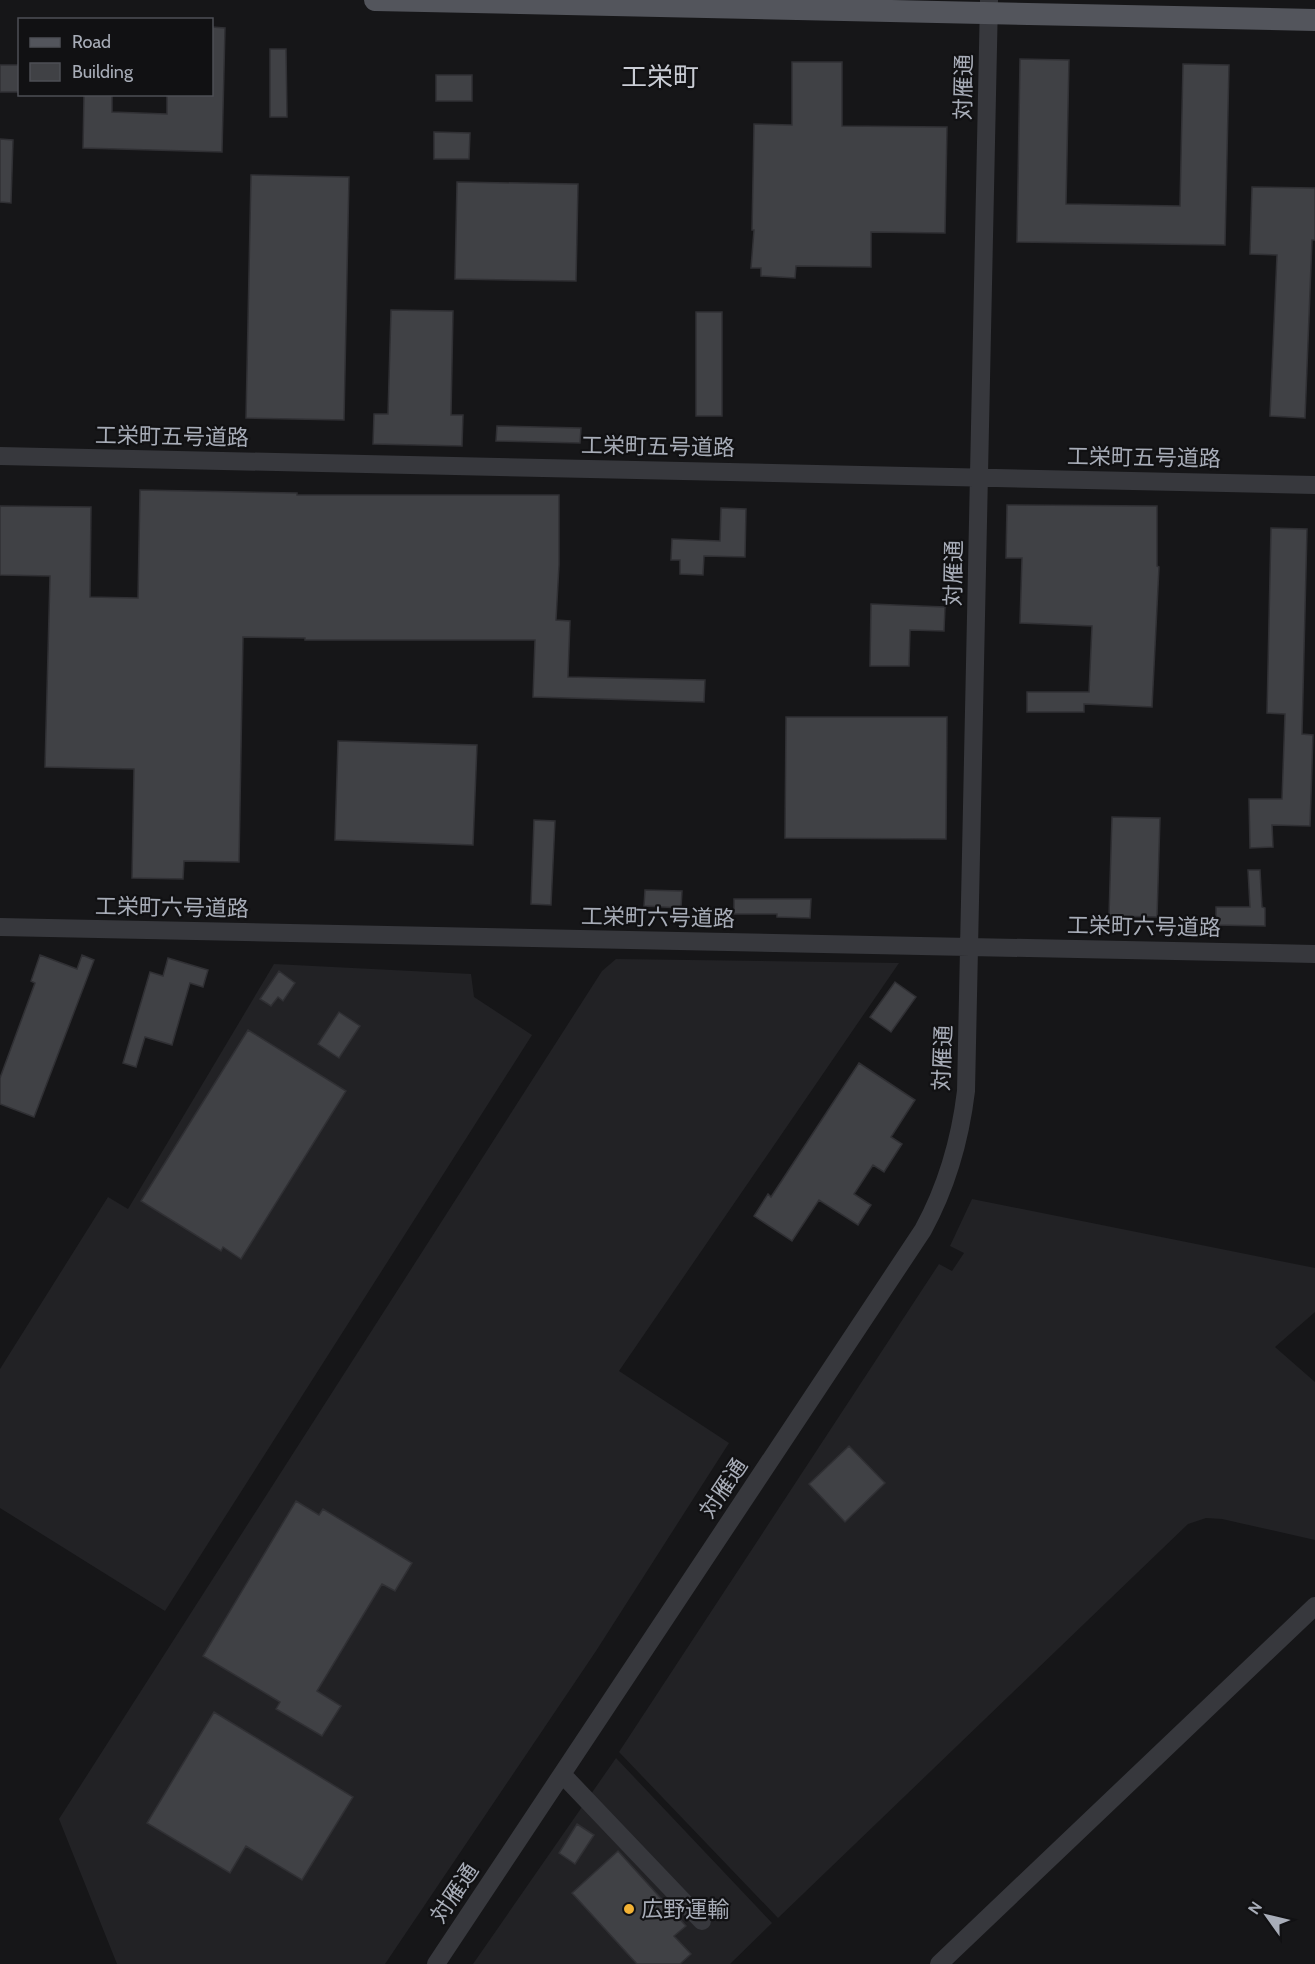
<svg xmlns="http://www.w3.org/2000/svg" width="1315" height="1964" viewBox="0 0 1315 1964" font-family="Cabin,'Noto Sans JP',sans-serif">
<rect width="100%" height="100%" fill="#161618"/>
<path fill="#222225" d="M616,959L899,963L619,1371L729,1443L596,1651L385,1964H117L59,1819L602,971Z
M274,964L471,974L474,997L532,1035L165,1611L0,1508V1369L108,1197L128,1209Z
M972,1199L1315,1268V1312L1275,1347L1315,1382V1540L1222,1519L1206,1518L1188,1524L778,1918L619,1752L939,1264L952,1271L964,1253L950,1246Z
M616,1758L772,1923L730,1964H473Z"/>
<path fill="#404145" stroke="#303034" stroke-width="1.5" d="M212,27L225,28L222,152L83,148L84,94H112V112L167,114V94H212Z
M270,49H286L287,117H270Z
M1020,59L1069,60L1066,204L1180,206L1183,64L1229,65L1225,245L1017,242Z
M792,62H842V126L947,127L945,233L871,232V267L796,266L795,278L761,276V268H751L754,230H752L754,124L792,125Z
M0,65H20V92H0Z
M436,75H472V101H436Z
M434,132L470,133L469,159H434Z
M0,139L13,140L11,203L0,202Z
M251,175L349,177L344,420L246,418Z
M457,182L578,184L576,281L455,279Z
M1252,187L1315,188V240H1312L1305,418L1270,416L1277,255L1250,254Z
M391,310L453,311L451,415H463L462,446L373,444L374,414H388Z
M696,312H722V416H696Z
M497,426L581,428L580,443L496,441Z
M140,490L297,493V495H559V565L556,620L570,621L568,677L705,680L704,702L533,697L535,640H305V638L243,637L239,862L184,861L183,879L132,878L134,769L45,767L50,576L0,575V506L91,507L90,597L138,598Z
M1007,505L1157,506V566L1159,567L1152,707L1084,704V712H1027V692H1089L1092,626L1020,623L1022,558H1006Z
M721,508L746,509L745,557L704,556L703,575L680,574V560H671L672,539L720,541Z
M1271,528L1307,529L1302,734L1313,735L1310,826L1272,825L1273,847L1250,848L1249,799H1282L1285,714L1267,713Z
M871,604L945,607L944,631L910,630L909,666H870Z
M786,717H947L946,839L785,838Z
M338,741L477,745L473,845L335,840Z
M1112,817L1160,818L1157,917L1109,916Z
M534,820L555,821L551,905L531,904Z
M1248,870H1260L1262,907L1265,908V926L1216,925V907H1250Z
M645,890L682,891L681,908L644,906Z
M734,899H811L810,918L777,917V914H734Z
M40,955L77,969L82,955L94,960L34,1117L0,1104V1078L35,983L31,981Z
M168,958L208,970L203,987L190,983L172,1045L145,1037L136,1067L123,1063L150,972L163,976Z
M279,971L295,983L283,1001L278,997L271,1006L260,999Z
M895,982L916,997L891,1032L870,1017Z
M339,1012L360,1026L339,1058L318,1044Z
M248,1030L346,1091L241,1259L223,1247L221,1251L141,1201Z
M859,1063L915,1100L891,1137L902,1144L884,1172L873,1165L854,1194L871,1205L858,1225L819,1200L792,1241L754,1216L768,1194L771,1197Z
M849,1446L885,1483L845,1522L809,1484Z
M296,1501L319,1515L323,1509L412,1563L395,1591L382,1584L317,1691L341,1706L322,1736L276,1709L280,1702L203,1656Z
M214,1712L353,1797L302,1880L246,1846L230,1873L147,1823Z
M577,1824L594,1835L575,1864L559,1853Z
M618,1851L686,1926L674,1936L691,1954L680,1964H637L572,1893Z"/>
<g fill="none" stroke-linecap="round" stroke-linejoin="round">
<path stroke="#37383d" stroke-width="18" d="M0,456L1315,485
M0,927L1315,954
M562,1774L702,1921
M436,1964L923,1230C947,1186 960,1141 966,1091L989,0
M939,1964L1315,1606"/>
<path stroke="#53555c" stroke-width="22" d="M375,0L1315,20"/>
</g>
<circle fill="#f2b134" stroke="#111113" stroke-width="2" cx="629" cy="1909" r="6"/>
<g text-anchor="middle" stroke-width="4.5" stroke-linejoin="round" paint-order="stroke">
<g font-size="22" fill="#a8adb8" stroke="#111113">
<text transform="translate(963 87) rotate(-89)" y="8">対雁通</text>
<text transform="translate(172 436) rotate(1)" y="8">工栄町五号道路</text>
<text transform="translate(658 446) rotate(1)" y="8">工栄町五号道路</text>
<text transform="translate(1144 457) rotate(1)" y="8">工栄町五号道路</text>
<text transform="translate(953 573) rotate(-89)" y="8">対雁通</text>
<text transform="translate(172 907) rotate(1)" y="8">工栄町六号道路</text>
<text transform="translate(658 917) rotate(1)" y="8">工栄町六号道路</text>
<text transform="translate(1144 926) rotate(1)" y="8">工栄町六号道路</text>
<text transform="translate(942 1058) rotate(-88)" y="8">対雁通</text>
<text transform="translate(723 1488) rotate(-56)" y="8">対雁通</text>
<text transform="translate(454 1893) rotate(-56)" y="8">対雁通</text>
</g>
<g font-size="22" fill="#a8adb8" stroke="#111113" text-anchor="start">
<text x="641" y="1917">広野運輸</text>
</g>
<g font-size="26" fill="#c9ccd4" stroke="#111113">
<text x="660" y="86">工栄町</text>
</g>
</g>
<rect x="18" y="18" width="195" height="78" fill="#111113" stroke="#4d4f55" stroke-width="1.5"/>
<rect x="30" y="38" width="30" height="9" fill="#53555c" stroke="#4d4f55" stroke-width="1.5"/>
<text x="72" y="48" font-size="18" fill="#a8adb8">Road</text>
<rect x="30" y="63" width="30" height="18" fill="#404145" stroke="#4d4f55" stroke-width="1.5"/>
<text x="72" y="78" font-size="18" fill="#a8adb8">Building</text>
<g transform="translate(1267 1916) rotate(304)" stroke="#111113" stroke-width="4.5" paint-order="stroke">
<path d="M0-4.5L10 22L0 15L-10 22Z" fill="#a8adb8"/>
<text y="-9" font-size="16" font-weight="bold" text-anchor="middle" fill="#a8adb8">N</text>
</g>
</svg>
